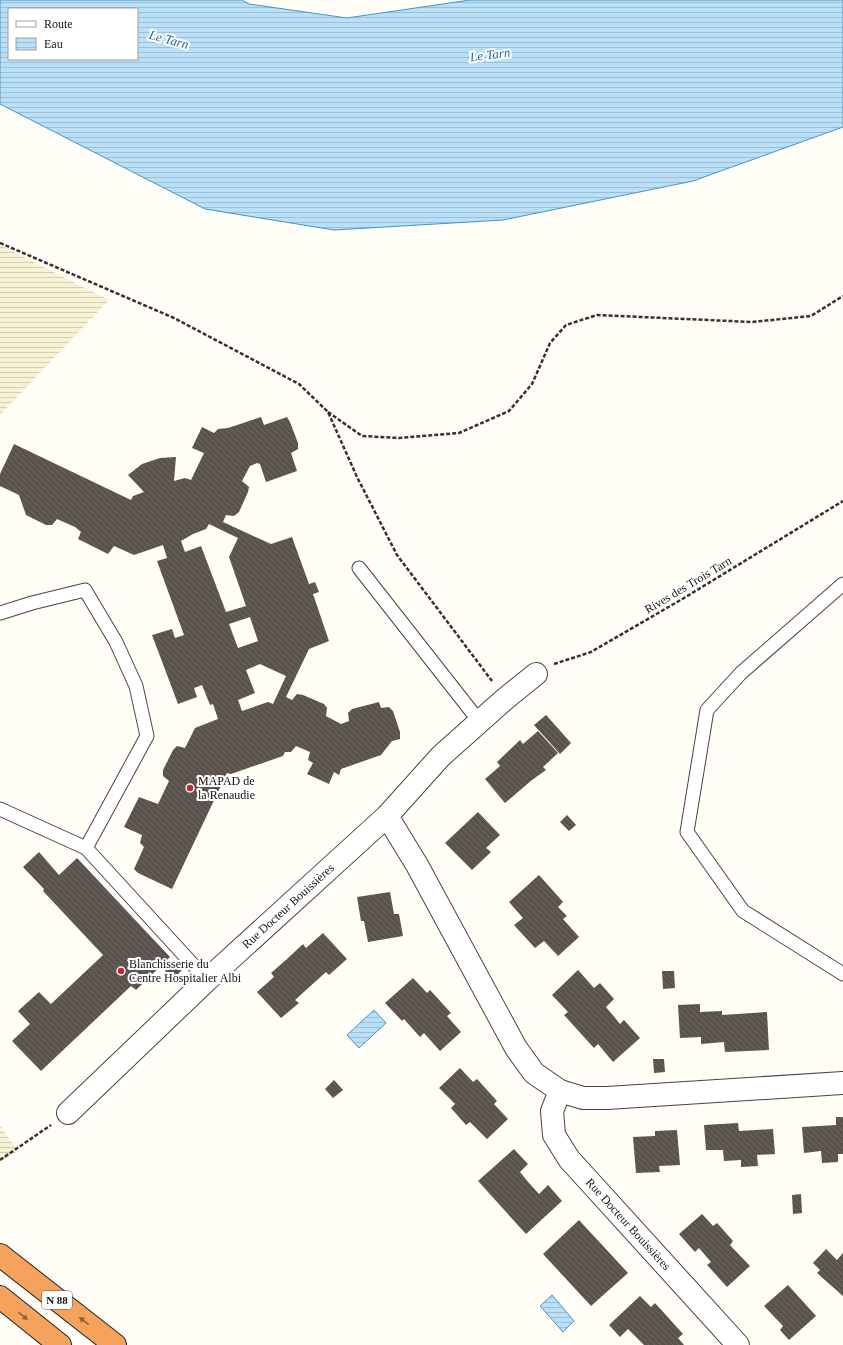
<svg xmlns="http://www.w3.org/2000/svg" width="843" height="1345" viewBox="0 0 843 1345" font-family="Georgia,serif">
<defs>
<pattern id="farmland-rules" width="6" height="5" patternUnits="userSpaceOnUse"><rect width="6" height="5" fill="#f6f3d4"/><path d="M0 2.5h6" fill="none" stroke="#d2cfb5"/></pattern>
<pattern id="water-rules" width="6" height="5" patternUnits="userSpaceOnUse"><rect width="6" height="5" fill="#b9e0f7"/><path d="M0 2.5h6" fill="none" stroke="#9ebfd3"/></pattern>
<pattern id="building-back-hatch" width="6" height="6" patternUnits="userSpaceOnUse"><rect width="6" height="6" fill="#5a524d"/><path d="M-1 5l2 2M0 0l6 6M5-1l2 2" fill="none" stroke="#6d6662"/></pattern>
</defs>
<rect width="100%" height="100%" fill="#fffdf5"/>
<path fill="url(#farmland-rules)" d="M0,245L109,300L0,415Z
M0,1126L18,1151L0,1162Z"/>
<path fill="url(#water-rules)" stroke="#3f96cf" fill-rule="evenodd" d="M0,0H242L249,4L347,18L470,0H843V127L693,181L503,220L334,230L205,209L0,104ZM9,9H137V59H9Z
M374,1010L386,1023L359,1048L347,1035Z
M552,1295L574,1321L563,1332L540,1306Z"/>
<path fill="url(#building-back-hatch)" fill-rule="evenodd" d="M261,417L264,425L287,417L290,422L298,443V449L291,453L297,471L266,482L260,464L257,463L250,466L242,481L249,487L248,492L239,512L234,516L226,515L223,522L271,544L292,537L309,584L315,582L319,592L313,594L329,641L309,649L286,697L292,700L297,694L303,695L324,704L327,708L326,716L341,724L349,721L348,713L352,709L379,702L381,708L389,707L393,711L400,732V739L392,741L381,755L341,769L339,775L334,772L329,784L307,774L313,763L308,760L310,752L296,746L291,752H285L283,756L231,774L227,773L172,889L138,873L134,869L144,847L140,843L142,835L124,827L139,797L158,804L169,781L163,776V770L173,750L177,746L185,748L195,728L218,719L213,704L210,705L202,685L194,688L197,697L178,704L152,635L172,629L175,638L184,635L157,561L167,558L163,545L134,555L114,546L108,554L78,539L81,532L75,527L57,519L52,525H46L26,515L19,495L0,486V474L14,444L131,500L133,496L144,492L128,475L142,464L160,458L176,457L174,481L185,478L191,480L204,453L192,448L202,427L214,433L218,429L228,428ZM209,524L238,538L229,557L246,606L226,612L201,546L185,552L181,541L193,534L206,529ZM250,617L258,641L238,648L229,624ZM260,664L286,676L273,704L268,702L242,711L238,700L255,693L246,670Z
M546,715L571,743L560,754L534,725Z
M538,731L558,753L543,767L546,770L532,780L505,803L485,779L500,766L497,762L520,740L523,744Z
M478,812L500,835L486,848L491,852L472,870L445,843Z
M567,815L576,825L569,831L560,822Z
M39,852L59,875L77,858L170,957L136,990L131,986L41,1071L12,1041L30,1024L18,1011L39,992L51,1004L103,955L43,891L44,889L23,867Z
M539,875L563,902L558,907L567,916L563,919L579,937L558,956L544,941L535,948L525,937L514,925L523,918L509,902Z
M390,892L394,914H399L403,936L368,942L364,921H361L357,897Z
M323,933L347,959L329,975L326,972L295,1000L299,1003L281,1018L257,992L274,977L271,973L287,959L303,944L306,948Z
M173,962L182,970L173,979L165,971Z
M578,970L594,988L600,983L614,999L606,1007L620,1024L624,1020L640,1038L613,1062L598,1044L594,1048L564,1015L568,1012L552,995Z
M662,971H674L675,988L663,989Z
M413,978L427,993L430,990L451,1013L447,1016L461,1032L440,1051L424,1033L420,1037L404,1019L402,1021L385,1003Z
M700,1004V1012L722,1011V1015L767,1012L769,1050L725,1052L724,1042L701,1044V1037L680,1038L678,1005Z
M653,1059H664L665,1072L654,1073Z
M460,1068L473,1082L477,1079L497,1101L494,1104L508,1119L487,1139L470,1122L466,1125L451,1108L455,1104L439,1088Z
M334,1080L343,1090L333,1098L325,1089Z
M836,1117H843V1154H838V1162L822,1163L821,1151L804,1153L802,1127L836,1125Z
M738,1123L739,1131L773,1129L775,1154L757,1155L758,1166L741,1167V1160L724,1161L723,1150H706L704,1125Z
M677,1130L680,1165L659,1166L660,1172L636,1173L633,1137L655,1136V1131Z
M514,1149L528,1164L520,1172L529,1183L539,1194L548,1185L562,1201L526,1234L478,1181Z
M801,1194L802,1213L793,1214L792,1195Z
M702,1214L713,1226L717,1223L733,1241L730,1245L750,1266L727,1287L707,1265L711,1262L699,1248L695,1252L679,1234Z
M579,1220L628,1273L591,1306L543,1254Z
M826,1249L837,1260L843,1253V1296L817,1273L820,1270L813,1263Z
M788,1285L816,1316L789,1340L780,1330L783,1326L764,1306Z
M640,1296L651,1307L655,1303L683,1334L678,1338L684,1345H644L628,1329L620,1337L609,1325Z"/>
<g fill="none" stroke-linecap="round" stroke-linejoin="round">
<g stroke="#444" stroke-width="15">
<path id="lane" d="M359,568L479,721
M843,584L741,673L707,710L687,832L743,911L843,974
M0,613L32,603L85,590L116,642L136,686L147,736L86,848
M0,809L86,848L207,980"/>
</g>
<g stroke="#444" stroke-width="24">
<g id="street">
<path d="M387,816L441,756L505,699L536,674"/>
<path id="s1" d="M560,1091L552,1111L554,1135L569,1159L738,1345"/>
<path id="s2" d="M68,1113L207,980L387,816L417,865L516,1048L534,1073L560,1091L583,1098H607L843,1083"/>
</g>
</g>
<g stroke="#222" stroke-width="24">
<path id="highway" d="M0,1255L115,1345
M0,1297L60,1345"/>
</g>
<path stroke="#333" stroke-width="2.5" stroke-dasharray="4 2" stroke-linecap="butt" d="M0,243L174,318L299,384L328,412L357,477L397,555L492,681
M328,412L362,436L399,438L459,433L509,411L532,384L550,343L566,325L597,315L752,322L811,316L843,296
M554,664L591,652L684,598L843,501
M0,1160L51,1125"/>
<use href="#lane" stroke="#fff" stroke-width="13"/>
<use href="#street" stroke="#fff" stroke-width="22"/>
<use href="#highway" stroke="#f5a25d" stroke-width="22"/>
</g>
<defs><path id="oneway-solid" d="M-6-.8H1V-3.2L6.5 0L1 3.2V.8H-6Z"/></defs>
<g fill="#8e613b">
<use href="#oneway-solid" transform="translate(23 1316) rotate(39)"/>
<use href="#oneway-solid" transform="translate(84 1321) rotate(-142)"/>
</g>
<g fill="#c4262e" stroke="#fff" stroke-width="1.5">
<circle cx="190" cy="788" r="4"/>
<circle cx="121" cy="971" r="4"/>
</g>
<g text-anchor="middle" stroke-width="4" stroke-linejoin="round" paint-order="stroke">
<rect fill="#fff" stroke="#585858" stroke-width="1" x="42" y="1291" width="30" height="18" rx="3"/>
<g font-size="11" font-weight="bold" fill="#111">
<text x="57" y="1304">N 88</text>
</g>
<g font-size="12" fill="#111" stroke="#fff">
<text transform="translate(688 585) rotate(-31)" y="4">Rives des Trois Tarn</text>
<text dy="4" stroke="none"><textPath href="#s2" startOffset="302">Rue Docteur Bouissières</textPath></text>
<text dy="4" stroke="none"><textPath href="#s1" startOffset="162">Rue Docteur Bouissières</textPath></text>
</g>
<g font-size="12" fill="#111" stroke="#fff" text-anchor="start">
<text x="198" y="785">MAPAD de<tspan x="198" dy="14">la Renaudie</tspan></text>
<text x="129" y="968">Blanchisserie du<tspan x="129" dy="14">Centre Hospitalier Albi</tspan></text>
</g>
<g font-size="13" font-style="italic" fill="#1768a6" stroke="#fff">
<text transform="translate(169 39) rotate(15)" y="5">Le Tarn</text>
<text transform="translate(490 54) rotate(-7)" y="5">Le Tarn</text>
</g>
</g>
<rect x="8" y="8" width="130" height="52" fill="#ffffff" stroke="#a0a0a0"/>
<rect x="16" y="21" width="20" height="6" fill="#ffffff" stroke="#a0a0a0"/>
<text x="44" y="28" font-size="12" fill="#111111">Route</text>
<rect x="16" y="38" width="20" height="12" fill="url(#water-rules)" stroke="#a0a0a0"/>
<text x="44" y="48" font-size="12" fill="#111111">Eau</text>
</svg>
